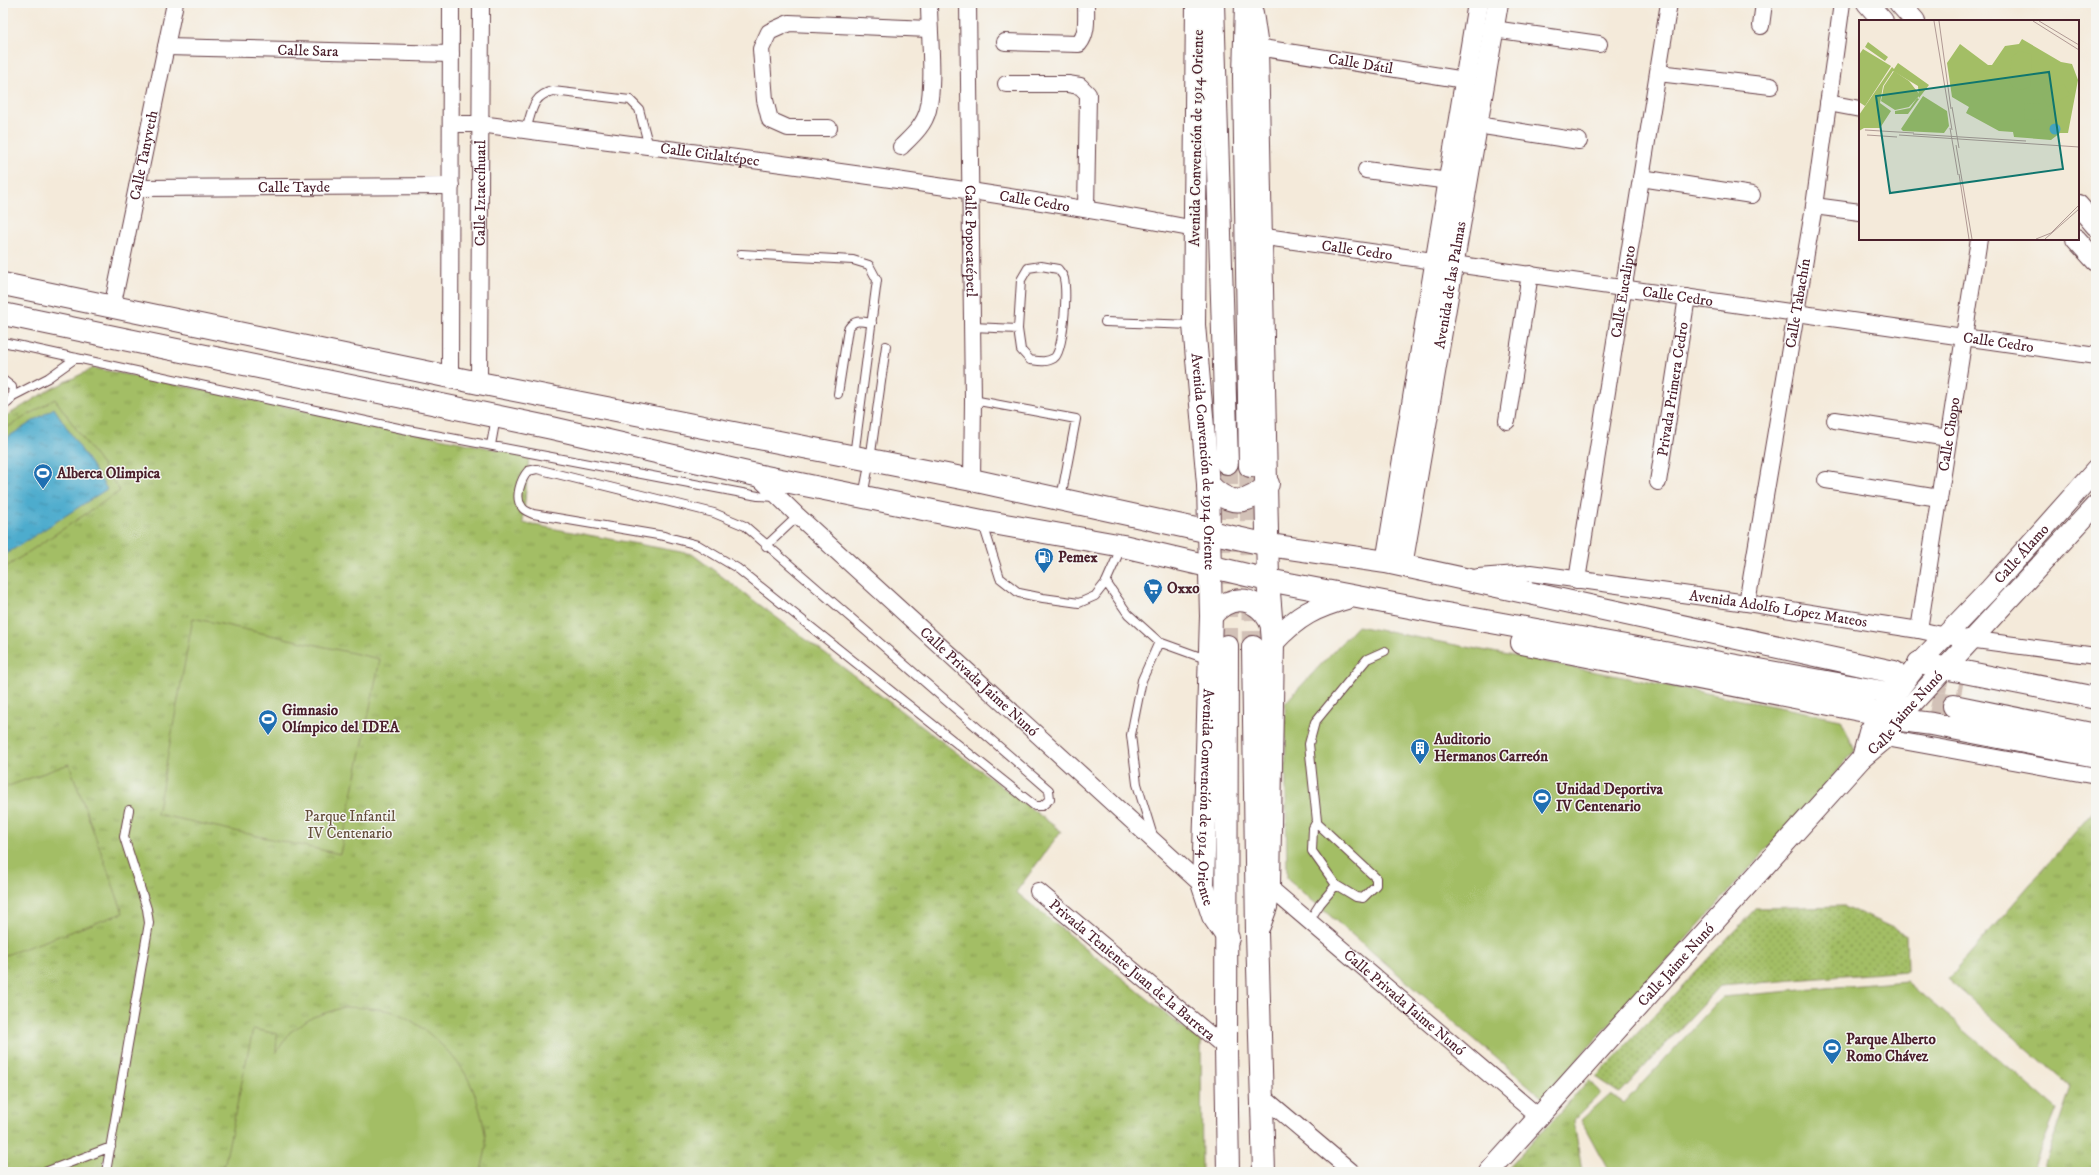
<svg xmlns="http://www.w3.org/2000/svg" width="2099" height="1175" viewBox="0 0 2099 1175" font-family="'IM FELL DW Pica',serif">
<defs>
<pattern id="grass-tufts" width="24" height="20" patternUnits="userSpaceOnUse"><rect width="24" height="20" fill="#a3be65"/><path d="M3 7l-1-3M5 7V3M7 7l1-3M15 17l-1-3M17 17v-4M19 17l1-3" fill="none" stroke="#879a53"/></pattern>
<pattern id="garden-dots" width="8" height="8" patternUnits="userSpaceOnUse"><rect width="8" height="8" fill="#a3be65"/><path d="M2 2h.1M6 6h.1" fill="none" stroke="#879a53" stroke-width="1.8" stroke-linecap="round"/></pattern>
<pattern id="water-ripples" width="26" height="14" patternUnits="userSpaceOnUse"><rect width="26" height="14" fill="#4eaccd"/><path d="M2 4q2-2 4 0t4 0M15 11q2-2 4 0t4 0" fill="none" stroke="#438ba7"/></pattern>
</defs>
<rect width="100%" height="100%" fill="#f6f6f2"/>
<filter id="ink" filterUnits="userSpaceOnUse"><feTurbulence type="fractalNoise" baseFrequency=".025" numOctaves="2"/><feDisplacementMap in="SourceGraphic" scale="8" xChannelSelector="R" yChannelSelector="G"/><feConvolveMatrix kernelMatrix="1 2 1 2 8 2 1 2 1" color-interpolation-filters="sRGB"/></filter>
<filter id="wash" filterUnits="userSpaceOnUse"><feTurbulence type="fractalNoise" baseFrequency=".012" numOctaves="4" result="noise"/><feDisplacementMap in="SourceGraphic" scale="16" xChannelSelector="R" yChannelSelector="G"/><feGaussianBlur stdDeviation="0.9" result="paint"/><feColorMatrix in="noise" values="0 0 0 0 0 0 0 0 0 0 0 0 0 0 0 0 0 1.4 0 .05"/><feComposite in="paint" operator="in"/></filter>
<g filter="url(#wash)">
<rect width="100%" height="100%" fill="#f4eada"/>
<path fill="url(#grass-tufts)" stroke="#766e48" d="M94,368L529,456L523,523L692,554L1061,831L1016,892L1201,1042L1202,1172H3V418L49,390Z
M2096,808V1172H2042L2071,1087L1948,979Z
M1589,1080L1600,1094L1574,1120L1582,1172H1505Z"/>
<path fill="url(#garden-dots)" stroke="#766e48" d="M1845,906L1906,934L1907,971L1720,986L1620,1093L1596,1077L1756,908Z"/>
<path fill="#a3be65" stroke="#766e48" d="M55,399L120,491L3,569V430Z
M193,618L380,659L340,854L157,814Z
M1357,626L1841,719L1855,751L1543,1098L1287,879L1285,703Z
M69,764L123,913L3,956V788Z
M1906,981L2057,1109L2032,1172H1609L1581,1120L1610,1094L1624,1103L1722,997Z
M344,1007C362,1008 385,1007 401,1015C423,1025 454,1054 466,1075C475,1090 485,1124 486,1142C487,1151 482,1163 481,1172H223L253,1029L277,1034L276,1053L290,1032L313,1017Z"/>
<path fill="url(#water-ripples)" stroke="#4c667c" d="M54,408L107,489L3,556V440Z"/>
</g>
<g filter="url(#ink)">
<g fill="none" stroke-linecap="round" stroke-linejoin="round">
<path stroke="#d2c1b7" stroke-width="22" stroke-dasharray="22 11" stroke-linecap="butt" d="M1227,463V646
M1250,466L1253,647
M1894,672L1963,685
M1899,695L1954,706"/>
<g stroke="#643d45" stroke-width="10">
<path id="service" d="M526,130C532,112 532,95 553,91L630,100L639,109L649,147
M741,254L853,260L869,265L877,280L854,456
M1105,322L1194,325
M972,327L1018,329L1021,280L1028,268L1041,266L1058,269C1060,272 1064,276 1064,279C1067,292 1064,351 1054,358C1046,363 1038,361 1030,360L1021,350L1018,329
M3,342L403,429L758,496L777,497
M3,380L12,387C13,397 12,401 3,406
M838,394L848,329C854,319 861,321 872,323
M13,396L48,378L76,358
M973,400L1076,419L1061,498
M491,445L496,417
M537,469L714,513L745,526L1049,790L1050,799L1042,806H1035L737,568L698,545L664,536L533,514C529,512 524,511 522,507C514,498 521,479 528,471Z
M863,496L870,460L886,346
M983,524L1000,578L1019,593L1043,598L1079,603L1095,596L1106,582L1122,546
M766,546L798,516
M1106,582L1128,614L1159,642L1209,660
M1317,823L1376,878V885L1363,898L1356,897L1336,885
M1153,836L1137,784L1131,735L1142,680L1159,642
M1309,921L1320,904L1336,885L1312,851L1313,828L1317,821L1309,744L1315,722L1367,659L1385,651
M45,1172L111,1147
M106,1172L149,923L147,909L124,837L129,810"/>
</g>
<g stroke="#643d45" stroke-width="18">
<g id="minor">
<path id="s1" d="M968,3L973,400L972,480"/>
<path d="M1761,26L1764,3"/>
<path d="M1493,29L1599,44"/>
<path d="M1005,42L1079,44C1088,33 1086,17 1086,3"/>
<path id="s2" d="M166,47L451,54"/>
<path id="s3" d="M1257,47L1465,80"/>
<path d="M1658,73L1771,86"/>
<path d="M1006,84H1068L1080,86L1088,94L1086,209"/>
<path d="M1828,103L1860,109"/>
<path id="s4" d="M451,124H480C718,156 958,184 1195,229"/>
<path d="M1477,125L1579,141"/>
<path d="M829,128H788L770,120L765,100L761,49L769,32L789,23L929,29"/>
<path d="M901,147C912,136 924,126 928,110C935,80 929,35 929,3"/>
<path d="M1366,170L1449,181"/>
<path d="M1641,178L1752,195"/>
<path id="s5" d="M137,188L451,186"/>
<path d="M1814,206L1860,212"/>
<path id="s6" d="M1259,236L2096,356"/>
<path id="s7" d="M112,308L175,3"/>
<path d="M450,377L451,3"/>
<path id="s8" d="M479,383L481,3"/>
<path d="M1835,420L1948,438"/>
<path d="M1507,421L1530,274"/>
<path id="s9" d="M756,475L798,516L1203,886"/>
<path d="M1826,480L1939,498"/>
<path id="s10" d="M1658,482L1687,297"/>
<path id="s11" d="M1478,577L1531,573L1747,603L1919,630L1946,636L2096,656"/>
<path id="s12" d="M1577,580L1669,3"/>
<path id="s13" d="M1747,603L1814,206L1842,3"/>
<path id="s14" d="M1919,630L1979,239"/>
<path d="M1876,734L1886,738L2096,776"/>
<path id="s15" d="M1269,887L1539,1117"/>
<path id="s16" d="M1038,891L1226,1048"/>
<path d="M1262,1096L1352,1172"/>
</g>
</g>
<g stroke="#643d45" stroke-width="22">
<g id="tertiary">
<path d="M1867,3L1883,21"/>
<path d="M1899,3L1915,21"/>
<path d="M2078,205L2096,226"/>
<path d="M2076,239L2096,261"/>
<path d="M1386,562L1478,3"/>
<path id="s17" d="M1402,566L1498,3"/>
<path id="s18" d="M1862,758L1869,732L1880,714L1919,663L1990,589L2096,470"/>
<path id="s19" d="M1489,1172L1862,758L1886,738L1898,719L2096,505"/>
</g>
</g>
<g stroke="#643d45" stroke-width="24">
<g id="secondary">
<path id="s20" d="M1197,3L1194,325L1208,484L1211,616L1203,886L1213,916L1228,938"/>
<path d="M1252,13L1257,47L1268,580L1273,642L1269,887L1266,907L1259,926"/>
<path d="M1208,484C1228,506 1248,506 1268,484"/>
<path d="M1211,616C1232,591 1259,597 1272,625"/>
</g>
</g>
<g stroke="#643d45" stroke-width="24">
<path id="primary" d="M1213,3L1227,463
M1246,3L1244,75L1250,466
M3,284L479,383L972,480L1269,545L1386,562L1894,672
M3,314L552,428L756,475L982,521L1123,546L1268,580L1441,613L1888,693
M1273,642C1298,615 1315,607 1350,597
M1522,643L1880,714L1902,720L1932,724L2096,756
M1227,646L1226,1048L1228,1172
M1253,647L1257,933L1264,1172
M1919,663L2096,698
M1954,706L2096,735"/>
</g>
<use href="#service" stroke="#fff" stroke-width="8"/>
<use href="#minor" stroke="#fff" stroke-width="16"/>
<use href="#tertiary" stroke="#fff" stroke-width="20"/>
<use href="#secondary" stroke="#fff" stroke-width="22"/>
<use href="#primary" stroke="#fff" stroke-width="22"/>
</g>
</g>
<defs>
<g id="stadium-pin" transform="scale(1)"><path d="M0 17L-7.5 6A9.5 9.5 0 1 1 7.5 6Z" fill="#1f6fb2" stroke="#f6f6f2"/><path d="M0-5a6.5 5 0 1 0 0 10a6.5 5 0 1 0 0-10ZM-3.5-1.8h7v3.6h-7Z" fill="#fff"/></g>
<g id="fuel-pin" transform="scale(1)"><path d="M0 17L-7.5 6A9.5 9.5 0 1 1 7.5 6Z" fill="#1f6fb2" stroke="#f6f6f2"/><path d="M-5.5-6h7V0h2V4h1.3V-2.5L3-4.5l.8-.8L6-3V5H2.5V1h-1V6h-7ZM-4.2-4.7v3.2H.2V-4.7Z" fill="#fff"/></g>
<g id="supermarket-pin" transform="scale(1)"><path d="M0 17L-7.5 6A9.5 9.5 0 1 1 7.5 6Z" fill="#1f6fb2" stroke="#f6f6f2"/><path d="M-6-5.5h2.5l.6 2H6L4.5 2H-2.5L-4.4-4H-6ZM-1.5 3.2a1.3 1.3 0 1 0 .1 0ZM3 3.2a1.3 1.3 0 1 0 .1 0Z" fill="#fff"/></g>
<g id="building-pin" transform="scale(1)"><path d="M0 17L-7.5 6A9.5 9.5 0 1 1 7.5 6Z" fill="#1f6fb2" stroke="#f6f6f2"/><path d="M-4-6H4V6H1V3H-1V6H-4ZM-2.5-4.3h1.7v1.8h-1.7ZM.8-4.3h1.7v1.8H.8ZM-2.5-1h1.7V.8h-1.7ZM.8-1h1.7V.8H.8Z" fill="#fff"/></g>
</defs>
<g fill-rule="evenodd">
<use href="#stadium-pin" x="43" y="473"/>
<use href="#fuel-pin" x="1044" y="557"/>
<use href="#supermarket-pin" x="1153" y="588"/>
<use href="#stadium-pin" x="268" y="719"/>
<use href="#building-pin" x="1420" y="748"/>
<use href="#stadium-pin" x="1542" y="798"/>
<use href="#stadium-pin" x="1832" y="1048"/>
</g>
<g text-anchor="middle" stroke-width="3" stroke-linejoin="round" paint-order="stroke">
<g font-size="15" fill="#4a1f2b" stroke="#f6f6f2">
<text dy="5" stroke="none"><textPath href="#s2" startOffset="142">Calle Sara</textPath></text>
<text dy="5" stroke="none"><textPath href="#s3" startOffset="105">Calle Dátil</textPath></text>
<text transform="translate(1196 138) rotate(-89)" y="5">Avenida Convención de 1914 Oriente</text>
<text dy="5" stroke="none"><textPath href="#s4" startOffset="261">Calle Citlaltépec</textPath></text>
<text dy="5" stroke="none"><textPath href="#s7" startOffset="156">Calle Tanyveth</textPath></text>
<text dy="5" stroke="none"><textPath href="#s5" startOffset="157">Calle Tayde</textPath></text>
<text dy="5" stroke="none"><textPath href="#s8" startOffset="190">Calle Iztaccíhuatl</textPath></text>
<text dy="5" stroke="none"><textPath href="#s4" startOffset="589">Calle Cedro</textPath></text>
<text dy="5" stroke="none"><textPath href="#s1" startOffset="238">Calle Popocatépetl</textPath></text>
<text dy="5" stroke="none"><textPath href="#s6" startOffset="99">Calle Cedro</textPath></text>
<text dy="5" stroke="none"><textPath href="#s17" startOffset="285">Avenida de las Palmas</textPath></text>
<text dy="5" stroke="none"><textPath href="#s12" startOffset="292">Calle Eucalipto</textPath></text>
<text dy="5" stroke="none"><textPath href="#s6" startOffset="423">Calle Cedro</textPath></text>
<text dy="5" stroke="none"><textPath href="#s13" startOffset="304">Calle Tabachín</textPath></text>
<text dy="5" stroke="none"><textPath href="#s6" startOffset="747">Calle Cedro</textPath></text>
<text dy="5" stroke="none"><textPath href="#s10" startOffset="94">Privada Primera Cedro</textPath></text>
<text dy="5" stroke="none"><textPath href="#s14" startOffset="198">Calle Chopo</textPath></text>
<text dy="5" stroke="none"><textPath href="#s20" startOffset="459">Avenida Convención de 1914 Oriente</textPath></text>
<text dy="5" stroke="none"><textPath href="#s18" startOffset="262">Calle Álamo</textPath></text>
<text dy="5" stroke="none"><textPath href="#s11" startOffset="303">Avenida Adolfo López Mateos</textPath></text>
<text dy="5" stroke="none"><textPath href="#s9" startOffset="304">Calle Privada Jaime Nunó</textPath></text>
<text dy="5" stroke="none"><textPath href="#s19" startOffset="620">Calle Jaime Nunó</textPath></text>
<text dy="5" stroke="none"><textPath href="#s20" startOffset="795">Avenida Convención de 1914 Oriente</textPath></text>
<text dy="5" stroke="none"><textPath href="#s19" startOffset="279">Calle Jaime Nunó</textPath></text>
<text dy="5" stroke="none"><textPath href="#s16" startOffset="123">Privada Teniente Juan de la Barrera</textPath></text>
<text dy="5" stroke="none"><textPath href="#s15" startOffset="178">Calle Privada Jaime Nunó</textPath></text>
</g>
<g font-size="15" font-weight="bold" fill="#4a1f2b" stroke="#f6f6f2" text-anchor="start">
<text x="57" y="478">Alberca Olimpica</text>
<text x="1058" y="562">Pemex</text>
<text x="1167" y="593">Oxxo</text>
<text x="282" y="715">Gimnasio<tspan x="282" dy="17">Olímpico del IDEA</tspan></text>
<text x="1434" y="744">Auditorio<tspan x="1434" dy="17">Hermanos Carreón</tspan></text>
<text x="1556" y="794">Unidad Deportiva<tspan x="1556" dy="17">IV Centenario</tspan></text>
<text x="1846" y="1044">Parque Alberto<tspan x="1846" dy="17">Romo Chávez</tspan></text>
</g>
<g font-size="15" fill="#654f3c" stroke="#f6f6f2">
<text x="350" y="821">Parque Infantil<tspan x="350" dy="17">IV Centenario</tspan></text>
</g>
</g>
<g transform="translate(1859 20)">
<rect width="220" height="220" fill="#f4eada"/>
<path d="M163,19L202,42L213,44L219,60L209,113H201L192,120L155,117L154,112L140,111L107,93L110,87L93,77L88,43L101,24L129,45H133L146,26L160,24ZM9,22L29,37L26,41L6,27ZM39,43L70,65L60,78L59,66L34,51L24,66L21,83L32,91L21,108H5L0,111V95L33,47L35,49Z" fill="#a3be65"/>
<path d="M58,78L60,79L49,94H36V91L51,88Z" fill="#a3be65"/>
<path d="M4,29L32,46L6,86L0,82V35ZM160,31L173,34L171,67L161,70L154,67L150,61L153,37ZM35,51L50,61L61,75L50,87L36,90L22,81L25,66ZM205,64L211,75L189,87L183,75ZM64,76L88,91L90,106L85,113L44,111L42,109ZM166,83L181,84V100L165,99Z" fill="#a3be65"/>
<path d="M190.5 109a5.5 5.5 0 1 1 11 0a5.5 5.5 0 1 1-11 0Z" fill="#4eaccd"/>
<path fill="none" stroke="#b09994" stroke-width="1" d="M75,1L93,110M80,1L92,89M174,1L220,30M180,1L220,25M93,87L100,128M91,108L99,155M6,110L55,113M54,114L167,121M8,115L38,117M40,115L220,127M97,125L113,219M100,154L110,219M177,219L192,213L220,185M186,219L220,189"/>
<path fill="#0f766e" fill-opacity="0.15" stroke="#0f766e" stroke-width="2" d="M190,52L204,149L31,173L17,76Z"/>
<rect width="220" height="220" fill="none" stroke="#4a1f2b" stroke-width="2"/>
</g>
<rect width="2099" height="1175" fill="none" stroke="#f6f6f2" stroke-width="16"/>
</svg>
